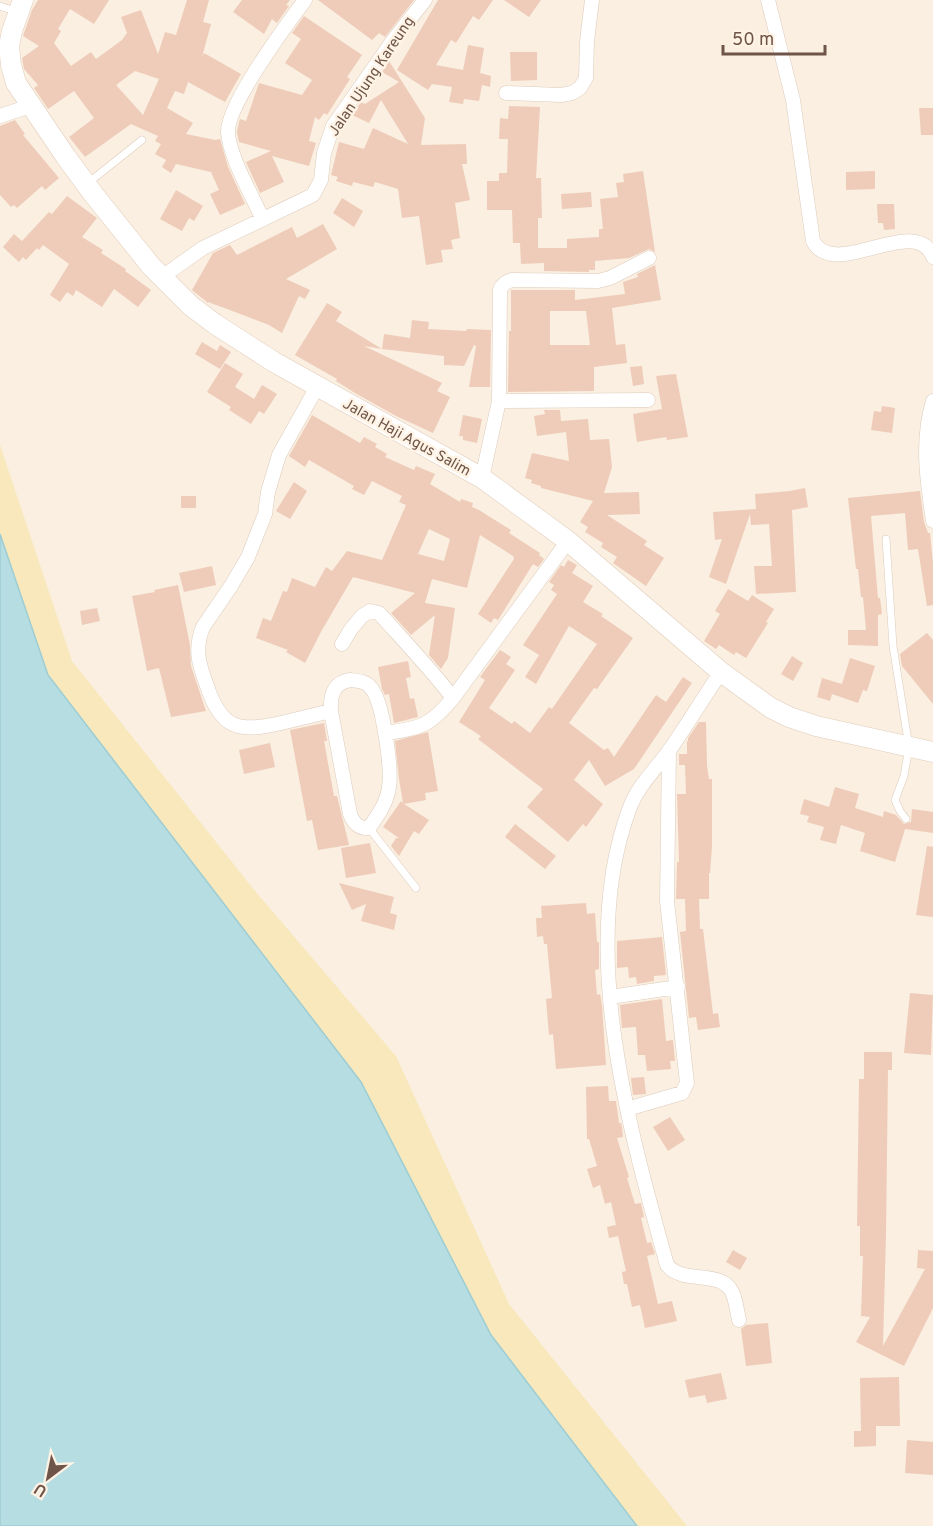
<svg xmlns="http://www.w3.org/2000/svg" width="933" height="1526" viewBox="0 0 933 1526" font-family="Overpass,sans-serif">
<rect width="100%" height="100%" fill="#faefe0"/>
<path fill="#f8e8bc" d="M0,445L72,661L255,891L396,1056L509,1304L687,1526H637L491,1335L361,1082L48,675L0,534Z"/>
<path fill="#b6dde2" stroke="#9dcdd3" stroke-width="1.5" d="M0,534L48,675L361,1082L491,1335L637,1526H0Z"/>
<path fill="#eeccb9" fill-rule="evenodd" d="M38,0H109L94,24L70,9L58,29L61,31L54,43L71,66L91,52L96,59L122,40L127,33L121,17L141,10L158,54L165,32L176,35L187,0H209L203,22L211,24L202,57L204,53L241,74L225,102L188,82L184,94L175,91L167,108L193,123L186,134L215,140L220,139L228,167L245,204L220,215L210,194L219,190L211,172L176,164L171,173L162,167L166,160L155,154L161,144L155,141L158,136L131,124L85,157L69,137L94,118L74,91L48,109L34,88L38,85L24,69L22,58L39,46L23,36L32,10ZM135,71L159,79L143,115L116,85Z
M242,0H290L286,5L289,6L277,23L272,19L264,34L233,12Z
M318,0H414L385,37L379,33L372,40Z
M438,0H493L479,20L473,16L456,43L451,40L436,65L463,70L468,45L484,48L480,73L491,76L490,87L482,85L479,101L464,99L463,104L449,102L452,87L432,84L428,90L397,70Z
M504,0H541L529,17Z
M304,16L362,55L347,77L350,79L327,115L324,113L319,120L315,117L309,141L316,143L309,166L272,156L284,182L260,193L246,162L271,151L239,142L237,132L239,122L240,119L246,121L259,83L302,95L312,80L285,63L301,39L292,33Z
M510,52H537V80L511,81Z
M389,61L425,118L421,145L466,144L467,164H462L470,200L455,203L460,238L451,240L453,249L441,250L443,262L426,265L419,216L402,218L398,189L375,182L373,187L353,182L352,186L336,181L338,177L331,175L339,142L364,149L373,128L408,144L381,100L369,123L352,115L361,102L365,104L399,82L382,72Z
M509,106L540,107L536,178H541L542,218H538V248H567V239L599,237V229H603L600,199L618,197L616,183L624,182L623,174L643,171L655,252L649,249L629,258L595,261V270H589V272L544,271V263L521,264L520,243H513L512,210H487V181H499V173H507L508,139H499L500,118L508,119Z
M919,108H933V135H921Z
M15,120L25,134L23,135L59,178L45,190L42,186L17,208L14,205L11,207L0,195V126Z
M875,171V189L846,190V172Z
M176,190L203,206L194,221L189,218L182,231L160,219Z
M591,192L592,207L562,209L561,194Z
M67,196L97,218L82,237L103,250L101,253L126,269L125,271L151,290L138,307L114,289L102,307L76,290L73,296L67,292L60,302L50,295L69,264L43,245L39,250L37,248L26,260L23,257L19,262L3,247L14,234L22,241L49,212L52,214Z
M342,198L363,211L354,227L333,213Z
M877,204H894L895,229L884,230L883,223H878Z
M323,224L337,249L286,279L310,290L305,299L299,296L282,333L269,325L235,312L208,302V303L192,290L213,253L230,245L237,255L292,227L297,238Z
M655,265L661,300L612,308L616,345L625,344L627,363L594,367V391L508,392L509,331H511V290H575V300L625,294L623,282L638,277L637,274ZM550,311H586L590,345H550Z
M327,303L342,312L336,321L382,349L364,346L442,383L437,391L450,397L433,433L396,416L355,393L336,381L337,379L295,355Z
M412,320L429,322L428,329L466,331L467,329L491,330L490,387H469L476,346L474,345L464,366L444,365V356L382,349L384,334L410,338Z
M202,342L217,351L220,345L231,352L220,369L195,354Z
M225,363L243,374L235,387L254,399L262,385L277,394L264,414L259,411L251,424L229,410L231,407L207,392Z
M642,366L644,384L633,386L630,367Z
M676,374L688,437L667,440L666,437L637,442L633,414L662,409L656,376Z
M882,406L895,408L892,433L871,430L874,411L881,412Z
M544,410H560L561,421L588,419L590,440L609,439L612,467L604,493L639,492L640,514L607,515L647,541L644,545L664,558L646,586L613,563L617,557L601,547L603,543L585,532L588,527L580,522L593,501L541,488V486L531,483L532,480L525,478L532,453L569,461L566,432L537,436L534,416L545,414Z
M312,415L360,443L364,437L377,444L375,447L387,454L385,457L414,470L416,466L435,474L430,484L460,502L461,499L473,503L472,507L479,510L511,530L509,533L540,553L539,555L544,559L538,567L533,564L498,620L494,618L491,623L478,614L514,559L513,556L480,535L467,588L432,579L425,603L455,608L448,658L441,669L429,655L435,615L411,635L391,613L415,593L353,577L322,630L305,663L286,652L288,650L256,638L263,618L271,621L283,591L287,592L292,578L315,587L326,567L332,571L347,551L382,560L406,505L399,502L402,496L372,481L364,495L352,489L354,486L309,460L305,467L289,456ZM429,529L450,539L444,561L418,554Z
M463,415L482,419L477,443L463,440V436H459Z
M294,482L307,491L290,519L276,511Z
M805,488L808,507L792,510L796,592L756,594L754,566H772L769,524L751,525L750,514L726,584L709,577L722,539L715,540L713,512L756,509L755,494L790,491Z
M920,491L924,522L928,533H930L933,563V605L927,606L918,549L908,550L905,513L871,516L878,598H880L882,614L878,615V646L848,645V630H866L863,597H861L858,569H856L848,498Z
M181,496H196V508H181Z
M568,560L577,565L572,573L593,586L583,602L603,614L601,616L633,638L597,689L594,688L569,723L604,750L608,748L614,757L656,695L666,702L683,677L692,683L634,769L605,786L589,760L574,780L603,804L586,827L583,824L568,842L527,807L543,789L478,739L481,736L459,722L485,680L480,677L500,650L511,657L506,664L515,670L489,708L512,724L514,721L530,733L549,707L552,709L597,644L569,626L536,684L525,677L539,655L523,645L557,594L551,590L554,585L549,582L561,565L564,567Z
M212,566L216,585L184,592L179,573Z
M178,585L190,645L191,666L206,711L171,717L159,668L147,671L132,596L155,592L154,590Z
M728,589L748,601L752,595L774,609L766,622L768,623L746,658L736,652L734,655L719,645L716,649L704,641L720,614L715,611Z
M97,608L100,621L82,625L80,611Z
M927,633L933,640V704L902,666L900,654Z
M792,656L803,663L793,681L781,674Z
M850,658L875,666L867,691L863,690L858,703L832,694L830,701L817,697L822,678L842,684Z
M408,661L411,677L406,678L410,699L414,698L418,717L394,723L389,694L385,695L382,689L378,667Z
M699,722H706L707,766L709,779H712V846L710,873H709V899H699L700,929H703L713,1014L718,1013L720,1027L698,1030L696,1017L689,1018L680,932L686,931L685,899H676L677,862H679L677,794H686L685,765H679V754H687V741H688V738Z
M324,723L327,741H324L334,796H337L349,845L318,850L312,820L307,821L290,730Z
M428,732L438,791L425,793L426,800L404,804L429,820L419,834L414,831L399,856L391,846L396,838H399L383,827L401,801L403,803L399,779L395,741Z
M270,743L275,767L244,774L239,750Z
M835,787L859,794L855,808L883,817L884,811L896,815L904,824L911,822L912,809L933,812V833L905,829L895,862L860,851L865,833L841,825L836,844L820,840L824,827L807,822L809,816L800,814L804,799L829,807Z
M515,824L556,856L545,869L505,837Z
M370,843L376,873L346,878L341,848Z
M927,846L933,847V917L916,915Z
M339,883L394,897L390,913L397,915L394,930L361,921L366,904L352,910Z
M586,903L587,914L595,913L597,942H599V969L595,970L597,995L600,994L602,1005L606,1065L556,1069L553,1034L549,1035L546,999L552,998L547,944H544L543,936L537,937L536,918H542L541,906Z
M662,937L666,975L654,976V981L637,984L636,977L629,978L628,967L617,968V941Z
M910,993L933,995L931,1055L904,1053Z
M662,999L666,1041L673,1040L675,1061H670L671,1069L647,1071L645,1055H638L636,1027L622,1028L620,1005Z
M864,1052H892V1070H888L886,1235L883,1346L925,1269L917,1268L918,1250L933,1251V1308L904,1366L856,1342L870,1317L861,1316L863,1256H860V1226H857L859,1079H864Z
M644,1077L646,1094L633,1095L631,1078Z
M608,1086L609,1101H616L619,1123H621L622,1128L623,1137L617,1138L629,1177L627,1178L635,1204L641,1203L644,1217L641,1218L647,1243L651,1242L655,1254L647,1256L658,1304L672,1301L677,1321L645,1328L640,1305L632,1307L627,1284H624L622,1272L626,1271L618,1236L609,1238L607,1227L616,1225L611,1202L605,1204L600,1185L593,1188L587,1169L597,1166L589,1139H587L586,1087Z
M670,1117L685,1140L668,1151L653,1127Z
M733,1250L747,1258L740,1270L726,1262Z
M768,1323L772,1363L746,1366L741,1329L746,1325Z
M721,1373L727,1399L707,1403L705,1395L689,1398L685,1380Z
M899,1377L900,1426H876V1446L854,1447V1431H861L860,1378Z
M907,1440L933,1442V1475L905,1473Z"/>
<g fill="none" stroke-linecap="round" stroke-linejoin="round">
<g stroke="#ddcbbd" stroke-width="8">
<path id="lane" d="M0,6L18,12
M88,183L142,140
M886,539L893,646L909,747L904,776L895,800L900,811L906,819
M369,828L416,888"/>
</g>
<g stroke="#ddcbbd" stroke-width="15">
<path id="street" d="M768,0L793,100L813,241C834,282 916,212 933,257
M506,93L561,95L572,93L580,88L586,78L587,41L592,0
M0,116L30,106
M262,218C252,195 229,156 228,132C227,105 287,24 305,0
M162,277L203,248L313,195L321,180L324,153L333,126L394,39L425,0
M317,387L279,455L268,492L265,514L248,557L231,586L203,627C194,649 199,665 207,686C221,729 239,733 281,723C298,719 315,715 331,711
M499,401L648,400
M933,401C921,441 927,480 933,521
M482,478L499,401L500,290C502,284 506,281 513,280L598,281L610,278L649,258
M342,644L351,629L362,616L370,611L379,613C404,641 430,668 453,698
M721,672C704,697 688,723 671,748C657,768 639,784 630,807C577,947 629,1128 667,1265C683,1285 721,1269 732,1292C736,1300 737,1311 739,1320
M350,680C358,681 366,681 371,688C383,701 392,769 389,787C387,803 378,815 369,828C359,829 354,824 350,814L331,711C330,696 333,683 350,680Z
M386,733C421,728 430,726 453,698L568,541
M610,997L678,987
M627,1109L682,1093L687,1083L667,901L669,750"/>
</g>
<g stroke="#e2ccbb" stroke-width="21">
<path id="secondary" d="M23,0L12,31L9,46L11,65L16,83L66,157L94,195L151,266L191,306L215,324L274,362L482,478L568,541L721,672L771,708L789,717L816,726L933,752"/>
</g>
<use href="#lane" stroke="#fff" stroke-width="7"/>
<use href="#street" stroke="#fff" stroke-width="14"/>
<use href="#secondary" stroke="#fff" stroke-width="20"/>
</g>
<g text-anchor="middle" stroke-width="5" stroke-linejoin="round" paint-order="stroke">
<g font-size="15" fill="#6f5549" stroke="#fef3e5">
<text transform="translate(371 76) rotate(-56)" y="5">Jalan Ujung Kareung</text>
<text transform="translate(407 437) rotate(29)" y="5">Jalan Haji Agus Salim</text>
</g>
</g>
<g transform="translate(48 1478) rotate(212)" stroke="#fef3e5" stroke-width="4.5" paint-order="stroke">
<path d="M0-4.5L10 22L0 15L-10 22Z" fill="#6f5549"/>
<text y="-9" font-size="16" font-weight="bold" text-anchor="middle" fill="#6f5549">U</text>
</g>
<path d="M723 45v9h102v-9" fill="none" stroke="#6f5549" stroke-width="3"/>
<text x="732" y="45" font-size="18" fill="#6f5549" stroke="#fef3e5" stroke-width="4.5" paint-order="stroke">50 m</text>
</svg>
